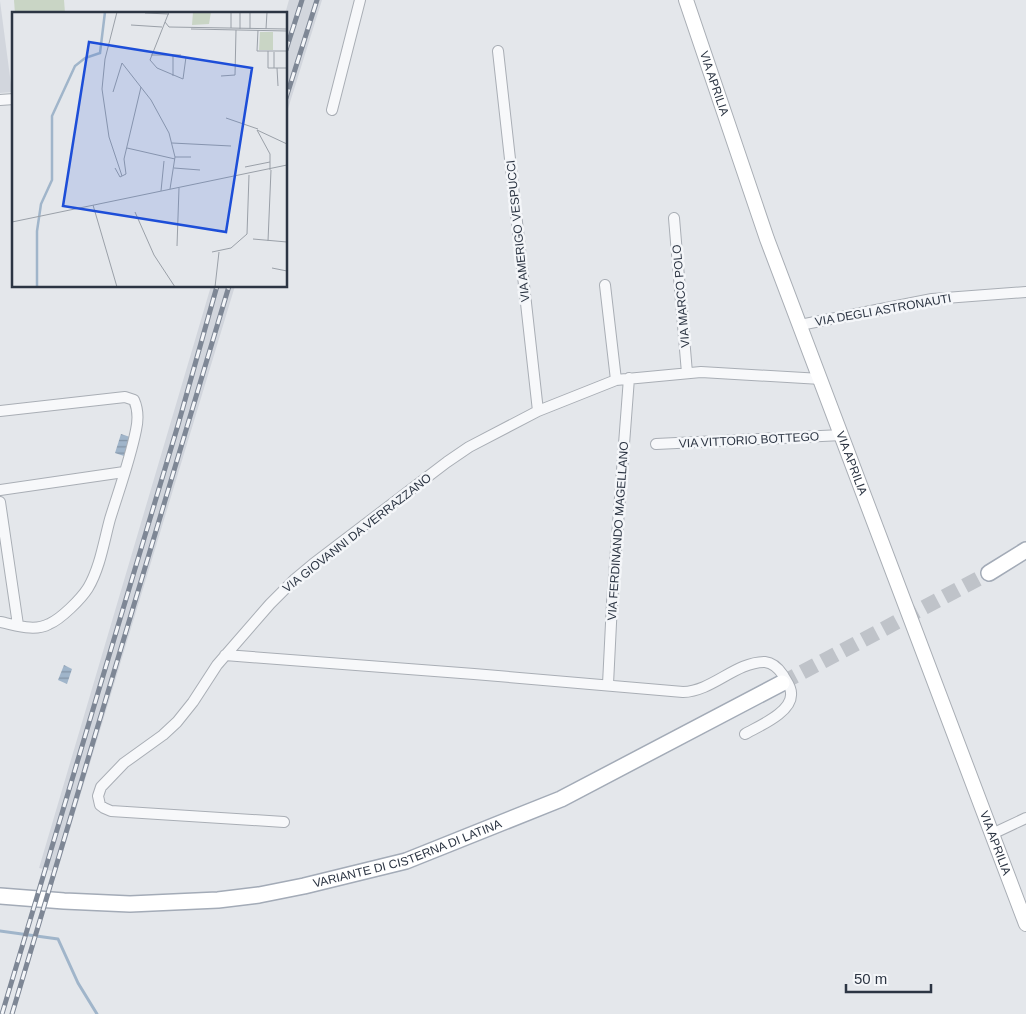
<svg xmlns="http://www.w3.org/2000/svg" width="1026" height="1014" viewBox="0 0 1026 1014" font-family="Helvetica,sans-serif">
<defs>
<pattern id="water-rules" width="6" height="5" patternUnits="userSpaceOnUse" patternTransform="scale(1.25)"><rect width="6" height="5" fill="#a0b5ca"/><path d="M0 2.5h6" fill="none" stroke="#8394a6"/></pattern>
</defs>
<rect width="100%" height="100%" fill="#e4e7eb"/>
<path fill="#d2d6dd" d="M289,0H322L286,115V14H285Z
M0,1L12,92L0,93Z
M211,286H235L57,872L39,868Z"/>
<path fill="#c9d5c5" d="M14,0H64L65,13L15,14Z"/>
<path fill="url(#water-rules)" d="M121,434L130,437L124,456L115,453Z
M64,665L72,669L67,684L58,680Z"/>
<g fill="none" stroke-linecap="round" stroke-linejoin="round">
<path stroke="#a0b5ca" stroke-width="3" d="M0,931L58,939L78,983L97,1014"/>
<path stroke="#bfc3c9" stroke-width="15" stroke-dasharray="15 8" stroke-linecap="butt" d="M782,683L989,573"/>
<g stroke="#a9aeb5" stroke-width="12">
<path id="street" d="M498,51L538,411
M0,100L14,99
M332,110L360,0
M674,218L687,373
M605,285L616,380
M800,325L932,299L1026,292
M0,411L125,397L134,400C138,409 138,421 136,430C130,460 119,490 110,519C104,541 100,568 88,588C81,599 61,619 49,624C34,632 16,625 0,622
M656,444L842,435
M0,490L124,472
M0,502L18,625
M225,655L474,674L683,692C713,691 735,662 765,662C774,663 779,669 783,675C786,681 791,686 791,693C793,712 759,726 745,734
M608,684L612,603L629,378
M284,822L111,811L104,808L100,805L98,796L101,787L124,763L163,735L177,722L193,702L217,665L270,604L295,579L313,564L447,462L469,447L538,411L616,380L701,372L821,379
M992,834L1026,818"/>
</g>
<g stroke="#a9aeb5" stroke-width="16">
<g id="secondary">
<path id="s1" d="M686,0L767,239L1026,924"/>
</g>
</g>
<g stroke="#a3abb7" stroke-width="18">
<g id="primary">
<path d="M989,573L1026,550"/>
<path id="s2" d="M0,896L64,901L130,904L218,900L259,895L304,886L406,861L561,799L782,683"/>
</g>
</g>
<use href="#street" stroke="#f7f8fa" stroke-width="10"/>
<use href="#secondary" stroke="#fff" stroke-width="14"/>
<use href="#primary" stroke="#fff" stroke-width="15"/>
<g stroke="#7e8795" stroke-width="5">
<path id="rail" d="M286,50L302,0
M286,98L317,0
M2,1014L178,425L217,286
M12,1014L229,286"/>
</g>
<use href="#rail" stroke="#f4f6f9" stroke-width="3" stroke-dasharray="9" stroke-linecap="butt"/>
</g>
<g text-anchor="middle" stroke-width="5" stroke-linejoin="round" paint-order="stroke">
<g font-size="12" fill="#2c3543" stroke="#f4f6f9">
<text dy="4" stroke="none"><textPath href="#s1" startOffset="88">VIA APRILIA</textPath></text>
<text transform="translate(518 231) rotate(-96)" y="4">VIA AMERIGO VESPUCCI</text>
<text transform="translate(681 296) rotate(-95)" y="4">VIA MARCO POLO</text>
<text transform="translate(883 310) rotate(-10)" y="4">VIA DEGLI ASTRONAUTI</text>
<text transform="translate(749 440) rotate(-3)" y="4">VIA VITTORIO BOTTEGO</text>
<text dy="4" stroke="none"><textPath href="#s1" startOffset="492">VIA APRILIA</textPath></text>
<text transform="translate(618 531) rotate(-86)" y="4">VIA FERDINANDO MAGELLANO</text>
<text transform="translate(357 533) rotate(-38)" y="4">VIA GIOVANNI DA VERRAZZANO</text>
<text dy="4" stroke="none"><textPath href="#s1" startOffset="898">VIA APRILIA</textPath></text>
<text dy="4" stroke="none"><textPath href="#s2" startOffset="414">VARIANTE DI CISTERNA DI LATINA</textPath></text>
</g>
</g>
<g transform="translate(12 12)">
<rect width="275" height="275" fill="#e4e7eb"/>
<path d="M181,0H199L197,12L180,13ZM248,20H261V38H247Z" fill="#c9d5c5"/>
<path fill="none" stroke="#a0b5ca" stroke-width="2.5" d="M25,275V219L29,192L40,168V104L63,54L73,46L88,41L93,0"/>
<path fill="none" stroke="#9aa0a8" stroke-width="1" d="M105,0L93,47L90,77L97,125L110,164M157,0L138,48L145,56L171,67L174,45M219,0V16M228,0V17M133,1L157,2M153,10L157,15L275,17M119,13L150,15M179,17L275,19M238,17V0M254,17L255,0M246,18L245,39H275M256,39V56H275M139,43H169M262,56V40M265,56L266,74M161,64V43M209,64L223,63L224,18M101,80L110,51L139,88L157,121L163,145L158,177M214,106L246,117M160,131L219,134M115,136L163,147M163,145H179M233,155L258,150M103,156L108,165L114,162L112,147L129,75M162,156L188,158M258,158V142L245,118L275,132M149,179L152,149M81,193L105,275M123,200L142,243L163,275M0,210L275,153M241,227L275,230M256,229L259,158M165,234L167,176M200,240L219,236L235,222L237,163M260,256L275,259M203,275L207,240"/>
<path fill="#1d4ed8" fill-opacity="0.15" stroke="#1d4ed8" stroke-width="2.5" d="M77,30L240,56L214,220L51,194Z"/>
<rect width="275" height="275" fill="none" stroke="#2c3543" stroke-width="2.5"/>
</g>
<path d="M846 984v8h85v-8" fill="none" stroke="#2c3543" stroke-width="2.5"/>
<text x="854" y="984" font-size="15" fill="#2c3543" stroke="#f4f6f9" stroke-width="4" paint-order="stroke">50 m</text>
</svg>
